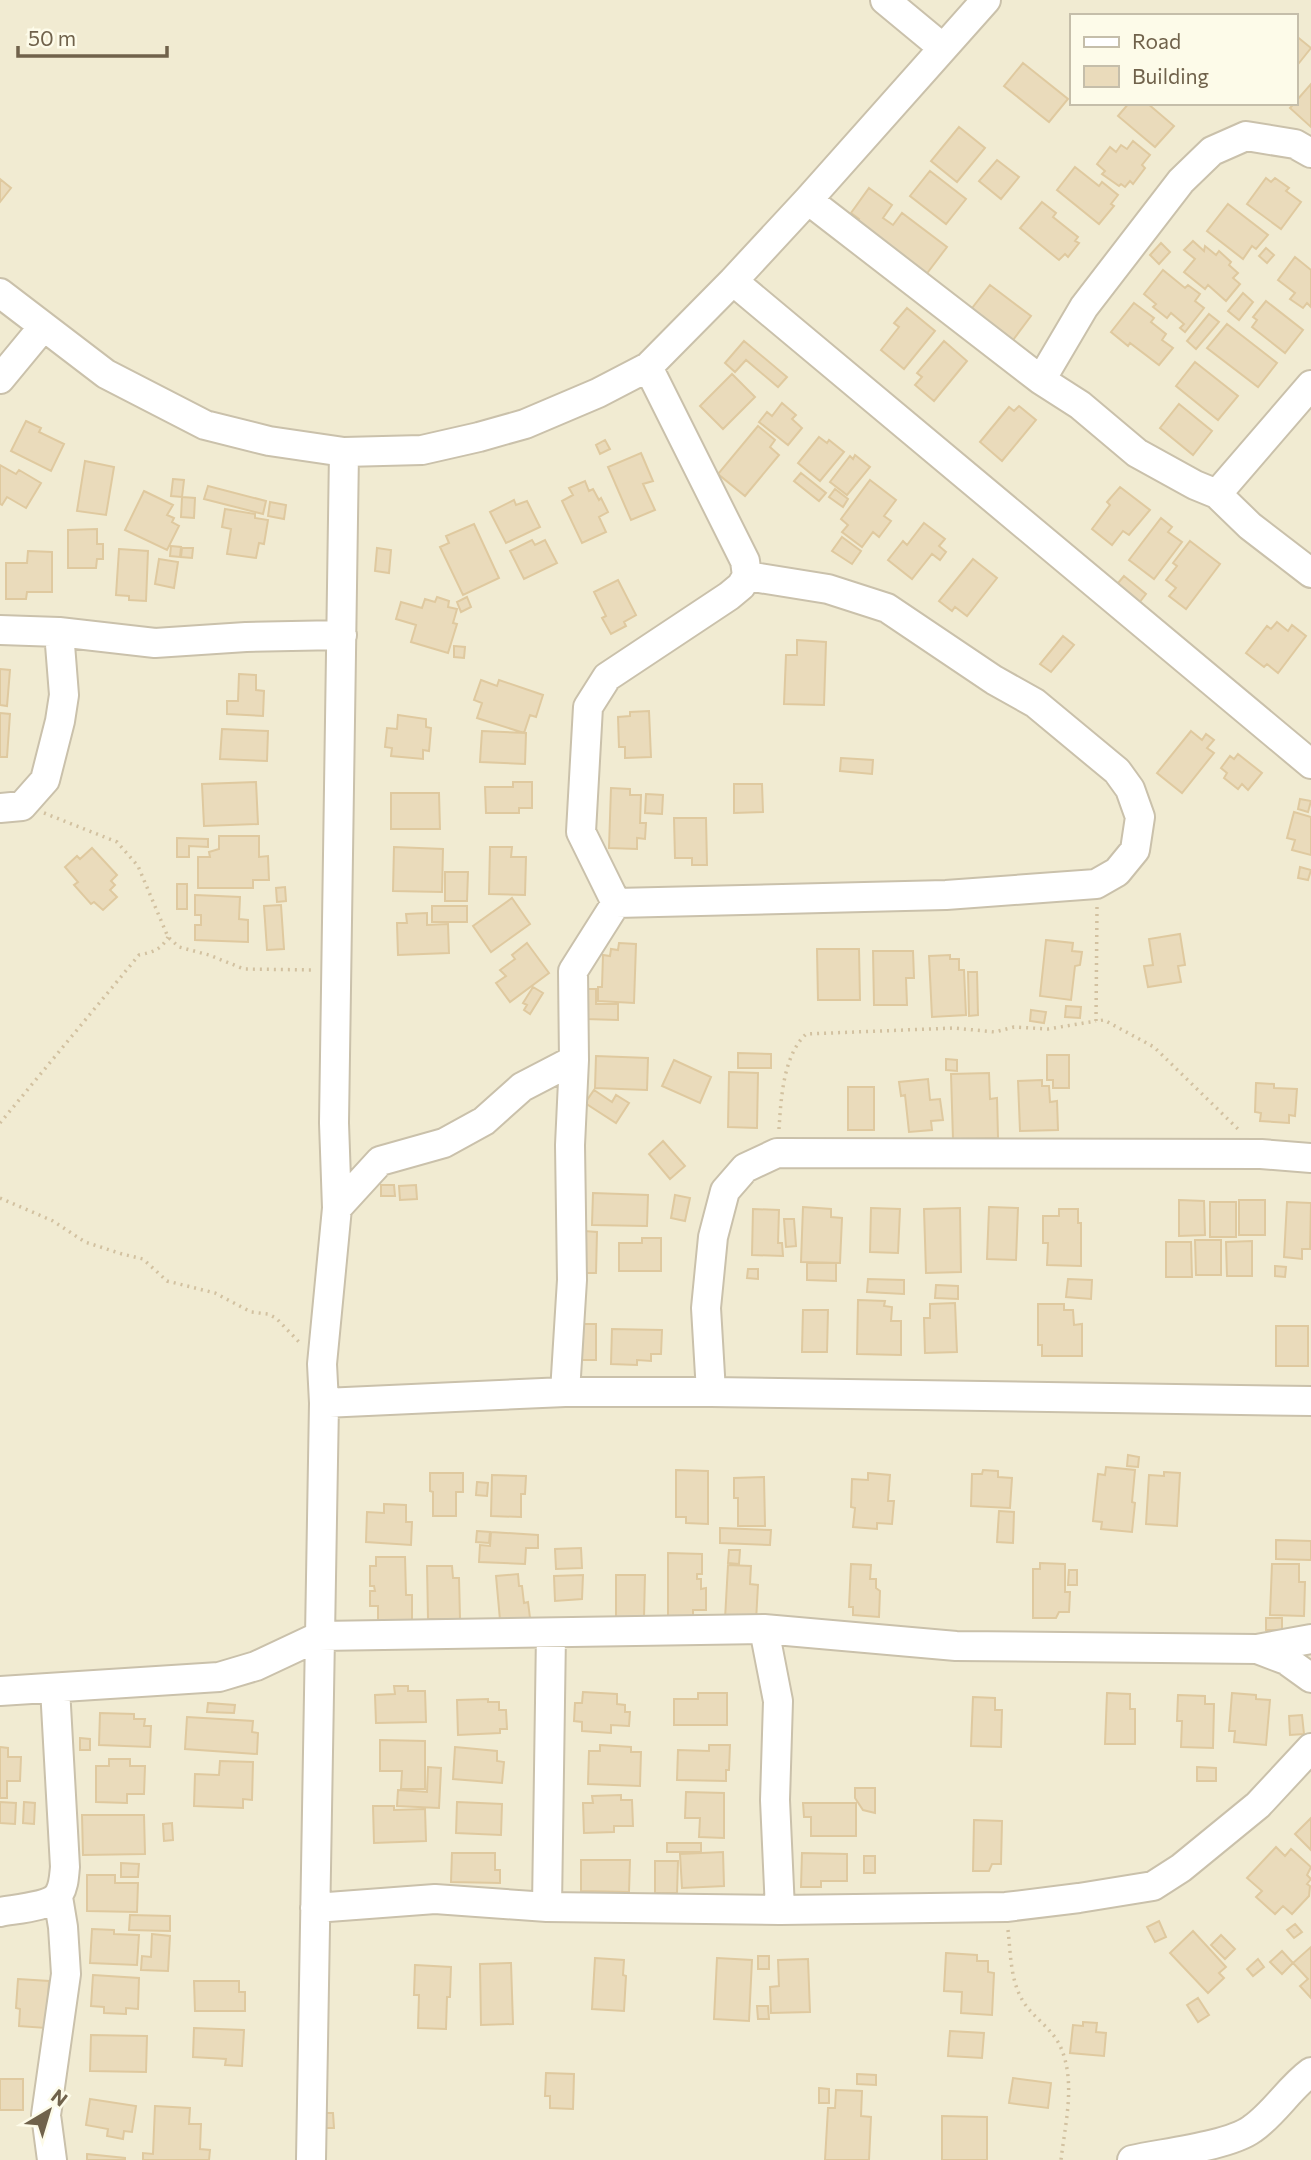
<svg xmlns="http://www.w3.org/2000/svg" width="1311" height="2160" viewBox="0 0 1311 2160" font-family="Commissioner,sans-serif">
<rect width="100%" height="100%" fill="#faf8e3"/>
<path fill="#f1ebd2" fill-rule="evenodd" d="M0,0H1311V2160H0ZM1071,16H1295V103H1071Z"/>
<path fill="#eadbbb" stroke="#dfc99f" stroke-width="2" d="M1295,35L1311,48L1295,68Z
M1023,63L1068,99L1049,122L1004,86Z
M1311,84V127L1290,108Z
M1129,103H1147L1174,126L1155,147L1118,116Z
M959,127L985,148L957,182L931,161Z
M1133,141L1150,155L1142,165L1145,168L1133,184L1130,181L1125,187L1121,184L1119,186L1102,174L1105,171L1097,164L1110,147L1116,152L1121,145L1127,149Z
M997,160L1019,177L1001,199L979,181Z
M1075,167L1099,186L1102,182L1118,195L1111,204L1114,206L1099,224L1057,190Z
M930,171L966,199L946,224L910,196Z
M1266,178L1271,182L1275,178L1289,188L1286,191L1301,202L1281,229L1247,204Z
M0,179L11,188L0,202Z
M869,188L892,205L883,218L893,225L902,213L947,247L925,276L852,228L859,219L851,213Z
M1042,202L1056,213L1053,217L1078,237L1075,241L1079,243L1068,257L1065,254L1059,260L1020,228Z
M1228,204L1268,235L1256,249L1252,246L1243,259L1207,231Z
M1193,241L1204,251L1205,246L1216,255L1219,251L1231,262L1229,265L1238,273L1233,278L1240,284L1226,301L1208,285L1205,289L1184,272L1195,259L1184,250Z
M1161,243L1170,252L1159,264L1150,255Z
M1266,248L1274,255L1267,263L1259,256Z
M1295,257L1311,270V307L1307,303L1303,308L1290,299L1295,293L1278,280Z
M1163,270L1185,288L1188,285L1200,294L1195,301L1204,308L1185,332L1180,328L1184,324L1171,313L1167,318L1153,307L1156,304L1144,294Z
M990,285L1031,316L1010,344L969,312Z
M1243,293L1253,302L1239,320L1228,311Z
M1266,301L1303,330L1285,353L1252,327L1257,320L1253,317Z
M1134,303L1154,318L1151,322L1166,334L1162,340L1173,348L1159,365L1130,343L1128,346L1111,332Z
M907,308L935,331L904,369L881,350L899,327L894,323Z
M1209,314L1219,322L1196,349L1187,341Z
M1227,324L1277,363L1258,387L1207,348Z
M744,341L787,377L778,387L746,360L735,372L725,363Z
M944,341L967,361L934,401L915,385L922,377L917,373Z
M1195,362L1238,396L1218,420L1176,386Z
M732,374L755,397L723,429L700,406Z
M782,403L796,415L792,419L802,428L788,445L759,422L767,412L772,416Z
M1179,404L1212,431L1193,455L1160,428Z
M1019,406L1036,420L1002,461L980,442L1009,407L1014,411Z
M26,421L41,428L39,432L64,444L51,471L11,451Z
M758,426L775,440L770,447L779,455L745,496L718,474Z
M819,437L827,443L829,440L844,452L820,481L798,463Z
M605,440L610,449L600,454L596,445Z
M641,453L653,481L643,484L655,510L631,520L608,467Z
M855,455L870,467L847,495L830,482L850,456L853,459Z
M85,461L114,467L106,515L77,511Z
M0,465L16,474L19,470L41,483L26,508L7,497L2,505L0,504Z
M801,473L826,493L819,501L794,481Z
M173,479L184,480L182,497L171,496Z
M870,480L896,500L884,516L891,521L879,537L873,532L862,547L842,532L848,525L841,519Z
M585,481L589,491L593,489L599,500L601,498L608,512L599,517L606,532L582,543L562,501L573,495L569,488Z
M208,486L266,501L263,514L204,499Z
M1120,487L1150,510L1129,535L1123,531L1112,545L1092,529L1110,505L1107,502Z
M835,489L848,499L843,507L829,497Z
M144,491L173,505L167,515L174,518L172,522L179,526L167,550L125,530Z
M182,497L195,498L194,518L181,517Z
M514,500L516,505L527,501L540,527L506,543L490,512Z
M270,502L286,505L284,519L268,516Z
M225,509L255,514V518L268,520L264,544L259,543L256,558L227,554L231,529L222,527Z
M1161,518L1172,527L1168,532L1182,542L1154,579L1129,560Z
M924,523L945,539L939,546L946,552L940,560L932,554L912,579L888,560L903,541L907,545Z
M474,524L499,578L463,595L440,547L449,543L446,536Z
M97,529V544H103V559H97L96,568H68V530Z
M842,537L861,551L852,564L832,551Z
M532,540L535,545L545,540L557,563L524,579L510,551Z
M1190,541L1220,564L1186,609L1169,596L1176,588L1166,580L1177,566L1173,563Z
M171,546L181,547L180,557L170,556Z
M182,548H193L192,558L181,557Z
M377,548L391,550L389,573L375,571Z
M119,549L148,551L146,601L129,600V596L116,595Z
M28,551L52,552V592H27L26,599H6V563H27Z
M159,559L178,562L174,588L155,584Z
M973,559L997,578L967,616L955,607L952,611L939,601Z
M1124,576L1146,594L1135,608L1112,590Z
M618,580L636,615L624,622L626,626L611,634L602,618L606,616L594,592Z
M437,597L449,601L448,607L457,609L453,623L457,624L448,653L411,642L416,625L396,619L401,602L422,608L425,599L435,602Z
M467,597L471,607L461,612L457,602Z
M1277,622L1288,631L1292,625L1306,636L1278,673L1267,664L1264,667L1246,653L1267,626L1271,629Z
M1063,636L1074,645L1051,672L1040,664Z
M797,640L826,642L824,705L784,704L786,655H797Z
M454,646L465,647L464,658L454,657Z
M0,669L10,670L7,706L0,705Z
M239,674L256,675V690L264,691L263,716L227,714V701H238Z
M481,680L497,686L499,680L543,695L536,717L530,715L524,733L477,718L482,703L474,700Z
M649,711L651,757L625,758V747H619L618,717L630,716V712Z
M0,713L10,714L7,757H0Z
M398,715L426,719V727L431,728L429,751L423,750V759L391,756L392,748L385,747L387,728L397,729Z
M222,729L268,731L267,761L220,759Z
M482,731L526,733L525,764L480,762Z
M1191,731L1202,740L1206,734L1214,740L1207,748L1214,753L1182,793L1157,773Z
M1238,754L1262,773L1248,790L1242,784L1238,789L1224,778L1227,773L1221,768L1230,756L1234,759Z
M841,758L873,760L872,774L840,771Z
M256,782L258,824L204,826L202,784Z
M513,782H532V808H519V813H486L485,787H513Z
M734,784H762L763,812L734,813Z
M611,788L630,789V795H641L640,823H646L645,839L637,838V849L609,848Z
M391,793H439L440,829H391Z
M646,794L663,795L662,814L645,813Z
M1300,799L1311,801L1308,812L1298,809Z
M1294,812L1311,817V855L1292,850L1295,840L1287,838Z
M674,818H706L707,865H692V858H675Z
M219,836H259V857L268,856L269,880H253V888H198V857H210L209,852L219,849Z
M177,838L208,839V847L189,846V857H177Z
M394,847L443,849L442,892L393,891Z
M490,847H512L511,857H526L525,895L489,894Z
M92,848L117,875L111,881L115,885L110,890L117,897L103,910L94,902L91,904L74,885L78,882L65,867L77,856L80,859Z
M1300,867L1311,870L1308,880L1298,878Z
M445,872H468L467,901H445Z
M177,884H187V909H177Z
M285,887L286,901L277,902L276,888Z
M195,895L240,897L239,919L248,920V942L195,940V925H201V915H195Z
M512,898L530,924L491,952L473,926Z
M281,905L284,949L267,950L264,906Z
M432,906H467V922H432Z
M427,913V925L448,924L449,953L398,955L397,923H407L406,914Z
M1180,934L1185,965L1178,966L1181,982L1148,987L1144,966L1153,965L1149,939Z
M1046,940L1073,943L1072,951L1082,952L1080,965L1075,966L1071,1000L1040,996Z
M527,943L549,973L510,1002L496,983L506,976L500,970L515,959L512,955Z
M619,943L636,944L634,1003L598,1001V987H602L603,955L610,956L611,949L618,950Z
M817,949H859L860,1000H818Z
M873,951H913L914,978H906L907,1005H874Z
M950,955V959H959V970H964L966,1015L932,1017L929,956Z
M968,972H977L978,1015L969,1016Z
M533,987L543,993L530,1014L524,1010L527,1005L523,1003Z
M586,989H596V1004H618V1020L586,1019Z
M1066,1006L1081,1007L1080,1018L1065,1017Z
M1031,1010L1046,1012L1044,1023L1030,1021Z
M738,1053L771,1054V1068H738Z
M1047,1055H1069V1088H1053V1080H1047Z
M596,1056L648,1058L647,1090L595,1088Z
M946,1059L957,1060V1071L946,1070Z
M674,1060L711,1077L700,1103L662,1086Z
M729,1072L758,1073L757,1128L728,1127Z
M989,1073L990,1099L997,1098L998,1138L953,1139L951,1074Z
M928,1079L930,1100L940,1099L943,1120L931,1121L932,1130L909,1132L905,1095L901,1096L899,1082Z
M1042,1080V1086H1049L1050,1102L1057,1101L1058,1130L1020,1131L1018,1081Z
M1256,1083L1274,1084V1088L1297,1089L1295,1116L1289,1115V1123L1260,1121L1261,1113L1255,1112Z
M848,1087H874V1130H848Z
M594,1090L612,1102L616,1095L629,1103L616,1123L585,1103Z
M663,1141L685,1166L670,1179L649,1154Z
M381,1185H394L395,1196H381Z
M416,1185L417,1199L400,1200L399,1186Z
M593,1193L648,1195L647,1226L592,1225Z
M675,1195L690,1198L685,1221L671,1218Z
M1179,1200L1204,1201L1205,1235L1179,1236Z
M1239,1200H1265V1235H1239Z
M1210,1202H1236V1237H1210Z
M1287,1202L1311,1203L1310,1249H1302V1259L1284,1257Z
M803,1207L831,1209V1217L842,1218L840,1263L801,1262Z
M989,1207L1018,1208L1016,1260L987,1259Z
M871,1208L900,1209L898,1253L870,1252Z
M960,1208L961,1272L926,1273L924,1209Z
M753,1209L779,1210L778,1243H782L783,1256L752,1255Z
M1059,1209H1078V1223H1081V1266L1047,1265L1048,1243H1043V1216H1059Z
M784,1219H794L796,1246L786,1247Z
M584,1231L597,1232L596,1273H584Z
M642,1238H661V1271H619V1243H642Z
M1195,1240H1221V1275H1196Z
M1252,1241V1276H1227L1226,1242Z
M1166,1242H1191L1192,1277H1166Z
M807,1263H836V1281L807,1280Z
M1275,1266L1286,1267L1285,1277L1275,1276Z
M748,1269H758V1279L747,1278Z
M868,1279L904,1280V1294L867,1292Z
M1068,1279L1092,1280L1091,1299L1066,1297Z
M936,1285L958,1286V1299L935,1298Z
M858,1300L885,1301L884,1306L892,1307L891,1321H901V1355L857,1354Z
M955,1303L957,1352L925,1353L924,1318H930V1304Z
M1038,1304H1064V1310H1073L1074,1325L1082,1324V1356H1042V1345H1038Z
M803,1310H828L827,1352H802Z
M580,1324H596V1360H580Z
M1276,1326H1308V1366H1276Z
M612,1329L662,1330L661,1354H651V1361L637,1360V1365L611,1364Z
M1128,1455L1139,1457L1138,1467L1127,1466Z
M1106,1467L1135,1470L1132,1502L1135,1503L1132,1532L1101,1529L1102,1522L1093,1521L1098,1474L1105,1475Z
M676,1470L708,1471V1524L686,1523V1517H676Z
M983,1470L998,1471V1477L1012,1478L1010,1508L971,1506L972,1474H982Z
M1164,1472L1180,1473L1177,1526L1146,1524L1149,1475L1164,1476Z
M430,1473H463V1492H456V1516H433V1492L430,1491Z
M868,1473L890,1475L888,1501H894L892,1524L877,1523V1529L853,1527L855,1508L851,1507L852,1479L868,1480Z
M492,1475L526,1476L525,1494H521V1517L491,1516Z
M764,1477L765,1526H738V1498H734V1478Z
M477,1482L488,1483L487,1496L476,1495Z
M384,1504L406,1505V1522H412L411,1545L366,1542L367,1512L384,1513Z
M999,1511L1014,1512L1013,1543L997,1542Z
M720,1528L771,1530L770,1545L720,1543Z
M477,1531L490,1532L489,1543L476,1542Z
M491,1532L538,1535V1548H526L525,1564L479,1562L480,1545L490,1546Z
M1276,1540L1311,1541V1560L1276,1559Z
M581,1548L582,1568L556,1569L555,1549Z
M729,1550H740L739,1564L728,1563Z
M668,1553L702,1554V1574H697V1579H701V1589L706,1588V1610H693V1617L668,1616Z
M376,1557H405L406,1595H412V1623H378V1606H370V1591H375L374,1586H370V1566H376Z
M1040,1563L1065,1564V1592H1070L1069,1612H1059L1056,1618H1033V1569H1040Z
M851,1564L871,1565L870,1579H876V1588L880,1591L879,1617L853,1615V1607H849Z
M1272,1564H1299V1582H1305L1304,1616L1270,1615Z
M728,1565L751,1566L750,1584L758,1585L756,1621L725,1619Z
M427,1566H452L453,1578H459L460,1619H428Z
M1069,1570H1077V1585H1068Z
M518,1574L519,1586H522L524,1603L528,1602L530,1618L500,1620L496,1576Z
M583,1575L582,1599L555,1601L554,1576Z
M616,1575H645L644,1618L616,1617Z
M1266,1618H1282V1630H1266Z
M394,1686H408V1691H425L426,1722L376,1723L375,1695L395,1694Z
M583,1692L617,1694V1704L625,1705V1712H630L629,1726L611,1725V1733L582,1731V1722L574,1721L575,1703H582Z
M698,1693H727V1725H674V1699H698Z
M1107,1693L1130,1694V1709H1135V1744H1105Z
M1232,1693L1256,1695V1699L1270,1700L1266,1745L1234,1742L1235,1731H1229Z
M1178,1695L1205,1696V1704H1214L1213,1748L1181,1747L1182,1721H1177Z
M973,1697L995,1698V1710H1002L1001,1747L971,1746Z
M488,1699V1702H499V1710H506L507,1729H500V1733L458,1735L457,1700Z
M208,1703L235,1705L234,1713L207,1712Z
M100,1713L134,1714V1719H145L144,1726H151L150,1747L99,1745Z
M1302,1715L1304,1734L1290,1735L1289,1716Z
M187,1717L253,1721L252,1732L258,1733L257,1754L185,1749Z
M80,1738L90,1739V1750H80Z
M380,1740L425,1741V1789H401L402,1771H380Z
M600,1745L631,1747V1752H641L640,1786L588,1784L589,1751H600Z
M709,1745H730L729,1770H726V1781L677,1780L678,1750L709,1751Z
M0,1747L8,1748V1757H21L20,1781H7V1798H0Z
M455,1747L497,1751V1761L504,1762L502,1783L453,1779Z
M109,1759H130V1766H145L144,1794H127V1803L96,1802V1766H109Z
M220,1761L253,1762L252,1800L243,1799V1808L194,1806L195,1774L219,1775Z
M428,1767L441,1768L439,1808L397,1806L398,1790L427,1792Z
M1197,1767L1216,1768V1781H1197Z
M855,1788H875V1813L863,1810L855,1798Z
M686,1792L724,1793V1838L699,1837L700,1818H685Z
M621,1795V1800H632L633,1826H614V1832L584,1833L583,1803H593L592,1796Z
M0,1802L16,1803L15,1824L0,1823Z
M24,1802L35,1803L34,1824L23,1823Z
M457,1802L502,1804L501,1835L456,1833Z
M803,1803H856V1836H811V1817H804Z
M373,1806H394V1810L425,1809L426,1841L374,1843Z
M82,1815H144L145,1854L83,1855Z
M1311,1818V1850L1295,1834Z
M974,1820L1002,1821L1001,1864H992L989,1871H973Z
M172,1823L173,1840L164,1841L163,1824Z
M667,1843H701V1852H667Z
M1276,1847L1285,1856L1291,1849L1311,1867L1307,1875L1311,1879L1307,1884L1310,1886L1309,1896L1292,1914L1283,1906L1275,1914L1256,1897L1262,1891L1247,1878Z
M723,1852L724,1886L682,1888L680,1854Z
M452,1853H495V1870H500V1883L451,1882Z
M802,1853L847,1854V1881H821V1887H801Z
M864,1856H875V1873H864Z
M581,1860H630L629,1892L581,1891Z
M655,1861H678L677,1893H655Z
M121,1863L139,1864L138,1877H121Z
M87,1875H115V1883H138L137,1912L87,1911Z
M130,1915L170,1916V1931L129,1930Z
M1159,1921L1166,1937L1155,1942L1147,1927Z
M1295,1924L1302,1932L1294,1938L1287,1930Z
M92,1929L114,1930V1934L139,1935L137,1965L90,1963Z
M1193,1931L1226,1967L1219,1973L1224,1978L1208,1993L1170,1953Z
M152,1934L170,1936L168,1971L141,1970L142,1956L151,1957Z
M1221,1935L1235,1949L1225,1959L1211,1945Z
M1311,1947V1998L1300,1986L1308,1979L1293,1963Z
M1282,1951L1293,1963L1282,1974L1270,1962Z
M946,1953L977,1955V1961H988V1972L994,1973L992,2015L961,2013L962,1992L944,1991Z
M758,1956H769V1969H758Z
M595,1958L624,1960L623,1975L626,1976L624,2011L592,2009Z
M717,1958L752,1960L749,2021L714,2019Z
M808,1959L810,2012L771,2013L770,1987L779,1986L778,1960Z
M1258,1959L1264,1967L1253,1976L1247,1969Z
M511,1963L513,2024L481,2025L480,1964Z
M415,1965L451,1967L450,1997H447L446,2029L418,2028L419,1995H414Z
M93,1975L139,1978L138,2009L126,2008V2014L104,2013V2007L91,2006Z
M18,1979L49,1981L46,2028L19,2026L20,2009L16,2008Z
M194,1981H239V1992H245V2011H195Z
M1198,1998L1209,2015L1198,2022L1187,2005Z
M757,2006H768L769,2019H758Z
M1083,2022L1097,2023L1096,2032L1106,2033L1104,2056L1070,2053L1073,2025L1083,2026Z
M194,2028L244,2030L242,2066L225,2065L226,2059L193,2057Z
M950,2031L984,2033L982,2058L948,2056Z
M91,2035L147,2036L146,2072L90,2071Z
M546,2073L574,2074L573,2109L550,2108V2096H545Z
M857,2074L876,2075V2085L857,2084Z
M1013,2078L1051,2083L1048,2108L1009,2103Z
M0,2079H23V2110H0Z
M819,2088L829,2089V2103H819Z
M836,2090L862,2091L861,2116L871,2117L869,2160H825L828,2108H835Z
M90,2099L136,2106L132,2132L124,2131L123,2139L107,2136L108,2129L86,2125Z
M155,2106L190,2108L189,2124H201L200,2149L210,2150L209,2160H143V2153L153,2154Z
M323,2113H333L334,2128H324Z
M942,2116L987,2117V2160H942Z
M87,2154L125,2158V2160H87Z"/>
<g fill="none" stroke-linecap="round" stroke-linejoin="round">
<g stroke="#cac1ab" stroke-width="32">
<path id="minor" d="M885,0L943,48
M808,200L1041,380L1080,405L1137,453L1195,485L1217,494L1250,526L1311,573
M733,281L1311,764
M0,293L106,374L205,425L269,441L344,452L422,450L479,437L525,424L598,393L648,367L733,281L808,200L986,0
M0,379L43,327
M1041,380L1084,307L1181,181L1212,151L1246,136L1295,144L1311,153
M1217,494L1311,385
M0,630L59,632
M0,808L22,806L45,780L60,721L64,695L59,632L155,643L246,637L342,635
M616,903L946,895L1096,884L1117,872L1135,850L1140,817L1130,789L1117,771L1035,703L994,680L887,608L828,589L747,576
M337,1208L380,1161L444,1143L484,1121L522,1087L574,1060
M565,1392L572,1280L570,1145L574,1060L573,971L616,903L581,832L588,707L607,677L729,596L741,586L747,576L745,561L648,367
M711,1392L706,1308L713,1237L725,1191L745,1168L777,1153L1261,1154L1311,1158
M324,1403L565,1392H711L1311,1401
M764,1629L778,1701L775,1800L780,1910
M1257,1649L1311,1639
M0,1691L219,1677L256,1666L320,1636L764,1629L956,1646L1257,1649L1286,1660L1311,1678
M547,1907L551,1633
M315,1908L435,1899L547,1907L780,1910L1006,1907L1079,1898L1153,1886L1181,1868L1258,1805L1311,1748
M0,1912C14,1909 51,1907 59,1894C64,1886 64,1876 65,1867L55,1688
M52,2160L46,2115L66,1974L63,1927L58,1897
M311,2160L324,1403L322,1364L337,1208L334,1123L344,452
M1132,2160C1163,2153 1229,2146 1252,2129C1275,2113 1289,2088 1311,2072"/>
</g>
<path stroke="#d2c1a0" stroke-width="3.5" stroke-dasharray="2 5" stroke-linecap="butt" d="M44,813L117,842L138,866L168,937L179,947L209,955L244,969L315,970
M1097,907L1096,1021L1104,1020L1154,1047L1239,1130
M0,1123L139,955C153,952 161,950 168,937
M779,1129C781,1099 783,1056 806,1034L954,1028L995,1032L1014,1027L1048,1029L1096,1021
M0,1198L53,1221L85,1242L122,1254L143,1259L167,1281L215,1293L251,1312L268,1314L276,1318L300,1343
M1008,1930C1011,1956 1010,1985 1027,2007C1038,2021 1054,2031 1061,2048C1076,2083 1065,2124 1061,2160"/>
<use href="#minor" stroke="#fff" stroke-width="28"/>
</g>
<rect x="1070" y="14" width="228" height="91" fill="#fdfbe9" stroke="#c5beaa" stroke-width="2"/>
<rect x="1084" y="37" width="35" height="10" fill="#ffffff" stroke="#c5beaa" stroke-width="2"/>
<text x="1132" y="49" font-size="21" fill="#70624b">Road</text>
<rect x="1084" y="66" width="35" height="21" fill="#eadbbb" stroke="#c5beaa" stroke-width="2"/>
<text x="1132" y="84" font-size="21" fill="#70624b">Building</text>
<g transform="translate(49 2111) rotate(38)" stroke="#fdfbe9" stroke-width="5" paint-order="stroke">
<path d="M0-5L12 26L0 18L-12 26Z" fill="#70624b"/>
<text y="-10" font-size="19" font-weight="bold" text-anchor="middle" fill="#70624b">N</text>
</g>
<path d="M18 46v10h149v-10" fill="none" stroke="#70624b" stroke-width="3.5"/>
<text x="28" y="46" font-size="21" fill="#70624b" stroke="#fdfbe9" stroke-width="5" paint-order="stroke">50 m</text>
</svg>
